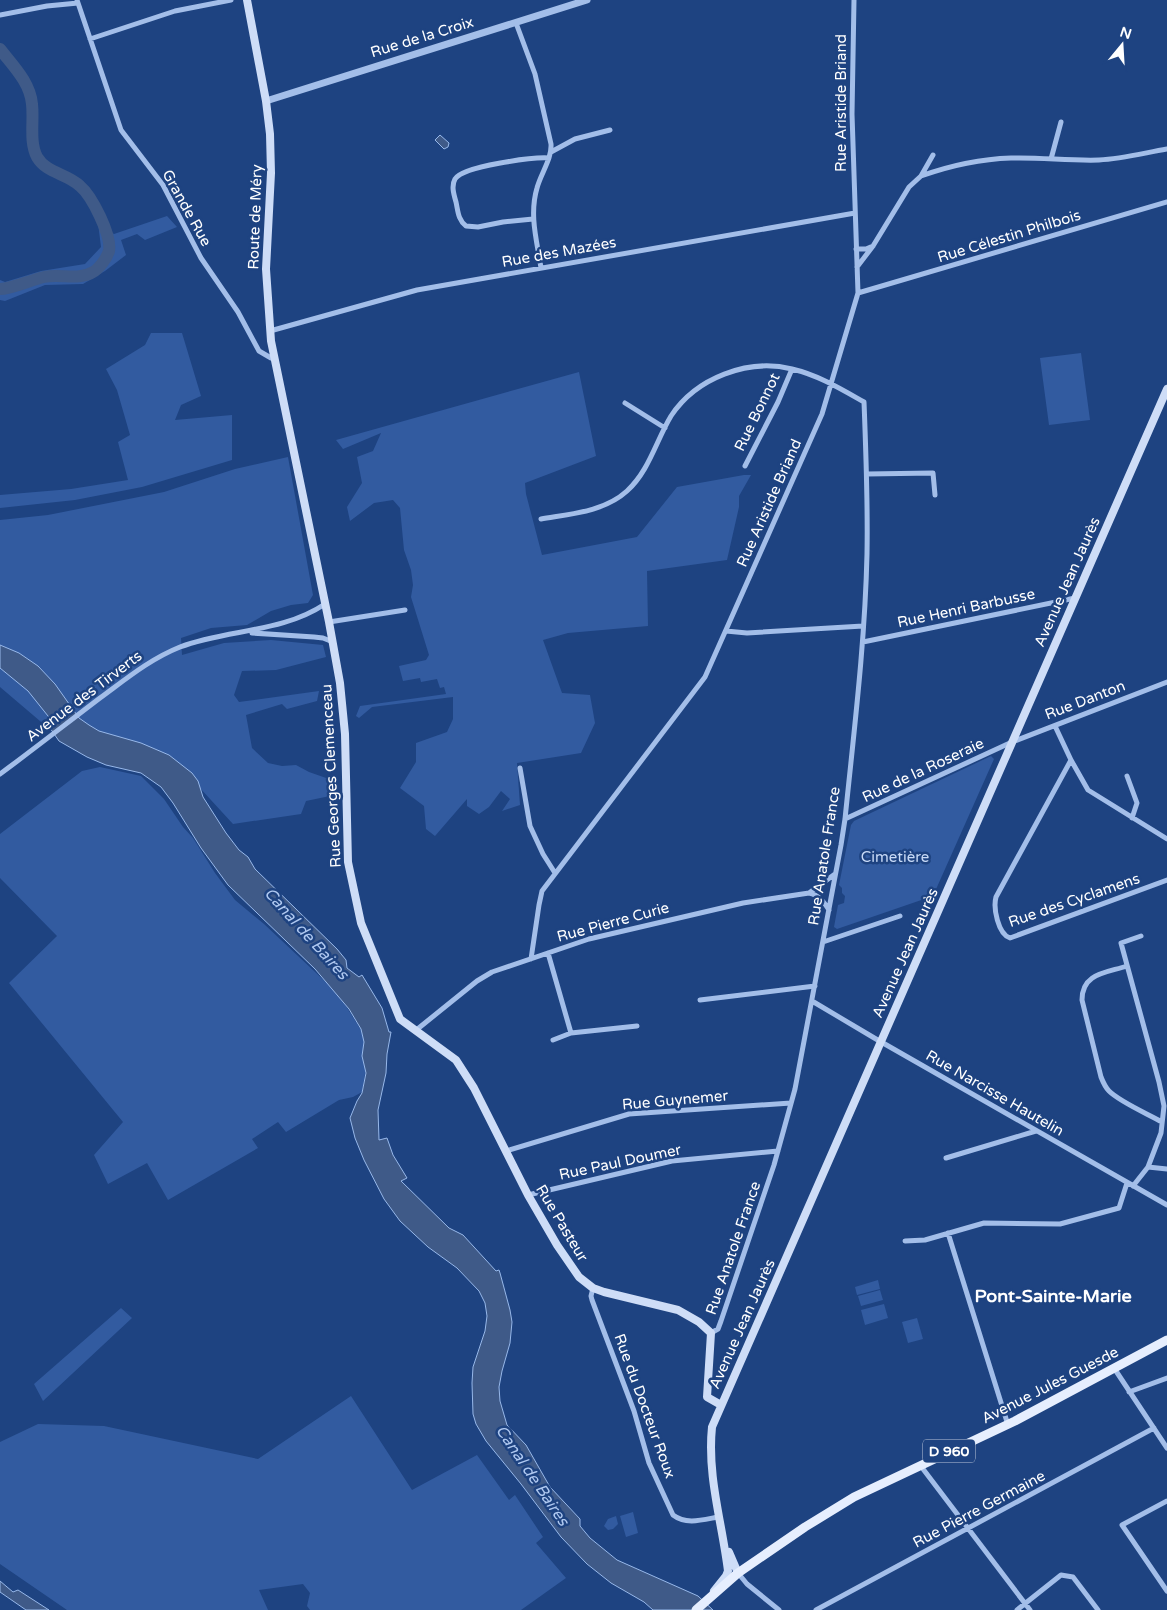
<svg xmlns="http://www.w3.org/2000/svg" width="1167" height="1610" viewBox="0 0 1167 1610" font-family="'Varela Round',sans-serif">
<rect width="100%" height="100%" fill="#1e4381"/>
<path fill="#325ba0" d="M167,216L177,227L145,240L137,234L121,240L126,255L105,271L83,284L45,285L5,301L0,300V280L5,282L41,271L85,264L101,247L98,223L114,234Z
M151,333H182L201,396L181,405L175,420L232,415V460L142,487L75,500L0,508V495L71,489L128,480L118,442L130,435L117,390L106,369L145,345Z
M1081,353L1090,420L1049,425L1040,358Z
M579,372L596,456L525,483L526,494L542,555L637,537L677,487L744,475H751L739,496V507L727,560L647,571L648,626L568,633L543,640L562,693L590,695L595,723L581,753L517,763L520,805L502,811L510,799L501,791L489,807L479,814L467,806V799L435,836L426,829L424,806L400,788L416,762V743L447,732L453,719V697L372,707L359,718L356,716L360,706L446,694L444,687L440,688L437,679L421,682L420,678L403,681L399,666L426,660L429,655L411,597L413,585L411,570L404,550L400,508L393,500L374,503L350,521L347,507L362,483L357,457L373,451L381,433L343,449L336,440Z
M288,457L313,595L308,603L291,605L271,611L247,625L211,628L181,638L182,655L224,643L271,640L323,645L326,657L276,670L242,671L234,695L239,702L319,691L317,701L287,709L282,704L246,715L252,748L268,763L282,766L296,765L309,772L329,779L330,796L306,801L301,814L233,824L176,762L47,727L0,687V520L48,515L164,492L235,469Z
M991,756L994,759L933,896L837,929L834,927L838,905L844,903L845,896L842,893V888L839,885L851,825L854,821Z
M100,767L141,776L164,799L183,827L193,838L215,873L235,900L264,924L330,986L346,1006L361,1030L366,1046L365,1074L362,1092L353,1097L339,1100L286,1132L278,1122L252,1139L258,1148L168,1200L147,1163L108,1184L94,1155L123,1122L9,983L57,936L0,878V834L82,771Z
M878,1280L880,1289L857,1295L855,1287Z
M880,1290L883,1300L861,1306L858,1296Z
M884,1304L888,1318L865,1325L861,1310Z
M121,1308L132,1318L43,1401L34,1384Z
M917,1318L923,1339L908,1343L902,1322Z
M351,1396L412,1490L477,1455L509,1500L515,1495L543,1537L536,1543L566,1578L521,1610H310L307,1606L310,1593L303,1584L259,1590L268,1610H67L0,1564V1442L38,1424L104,1426L258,1459Z
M633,1512L638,1533L626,1537L620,1516Z
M616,1516L618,1524L613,1529L608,1530L604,1526L608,1519Z"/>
<path fill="#3f5a88" stroke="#97b8ea" d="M440,135L449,143L448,147L444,149L435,140Z
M0,645L19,653L38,666L55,684L79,718L89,725L99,731L141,743L169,755L192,773L198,781L203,797L226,833L239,850L248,857L255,869L337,949L346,960L347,968L359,977L362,975L382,1008L389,1032H391L387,1054L386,1073L378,1110L379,1140L387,1138L393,1155L407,1178L401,1181L449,1228L463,1235L496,1271L499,1270L500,1273L510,1310L512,1322L510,1343L502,1371L499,1387L500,1401L507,1425L526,1445L550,1487L580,1519V1526L590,1538L617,1560L698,1596L713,1610H653L644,1602L611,1583L587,1564L561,1537L521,1484L486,1441L476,1424L473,1414L472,1383L473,1367L485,1331L487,1316L485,1303L479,1291L457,1268L428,1247L400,1221L384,1199L364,1160L355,1138L350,1118L357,1101L362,1093L366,1073L362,1056L364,1042L361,1029L349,1009L315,969L228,885L201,848L173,803L161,787L141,773L106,765L87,757L59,741L50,728L52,721L28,691L0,668Z
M0,1581L13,1592L18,1590L49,1610H26L0,1592Z"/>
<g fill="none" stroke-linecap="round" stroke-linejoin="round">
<path stroke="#3f5a88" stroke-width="12" d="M0,49C13,66 30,82 32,104C34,121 29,142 37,157C47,174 67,173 80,186C92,196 112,236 109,251C107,258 99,269 93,272C79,281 59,273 44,277C30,280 12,289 0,289"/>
<path stroke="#a3bee9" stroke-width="5" d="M77,0L121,130L163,185L201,258L238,312L259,351L271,358L274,357
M0,15L47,6L78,3
M516,23L535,74L551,144C552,159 541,173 537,188C529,215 537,241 541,268
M90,39L175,11L231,0
M551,152L575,139L610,130
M1051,159L1061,122
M921,176C949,166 981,159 1011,158C1040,157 1069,161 1099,160C1122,159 1144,153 1167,149
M533,219L503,222L478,227L466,226C458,220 458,211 456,202C454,195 451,186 455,179C463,166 533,157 549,158
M856,249H866L873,246
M857,267L873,246L909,187L921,176L933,155
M858,293L1167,202
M270,331L417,290L855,213
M625,403L665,428
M745,466L778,402L792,369
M867,474L933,473L935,495
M541,519C570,514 604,512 627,491C649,471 656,441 671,416C696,378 748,358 792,369C818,375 841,389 864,402C866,453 868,503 867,554C865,643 854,731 845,819L841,845L795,1089L774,1165L721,1321L718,1329L711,1333
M329,622L405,610
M726,631L747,633L863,626
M252,633L314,637L323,638L333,642
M863,642L1075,598
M1055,726L1071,760L1088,790L1167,839
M1071,760L996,897C993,908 998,934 1010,938L1167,880
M520,768L530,826L543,854L555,873
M0,774C34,749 67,723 100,698C126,679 150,659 180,647C227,629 282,633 325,604
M1127,776L1137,803L1132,818
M845,819L1012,742L1167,682
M809,893L835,874
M823,942L900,916
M548,953L571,1033L637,1026
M531,959L539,905L542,891L705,677L822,414L858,293L852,114L854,0
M1127,966C1106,973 1082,973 1082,1000L1101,1077C1103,1082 1105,1087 1109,1091C1120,1102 1148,1114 1162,1122
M700,1000L815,986
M812,1001L876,1039L1167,1205
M415,1031L477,981L492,972L589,939L743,903L809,893C819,895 824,902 829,910
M553,1040L571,1033
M506,1151L629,1114L791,1103
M946,1158L1036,1131
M1148,1167L1167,1169
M1133,1186L1148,1167L1161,1133L1164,1106L1159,1082L1121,943L1141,936
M528,1195L672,1161L778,1151
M948,1233L1008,1425
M905,1241L925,1240L984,1223L1060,1224L1119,1208L1127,1183
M593,1288L591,1296L592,1300L634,1411L649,1463L673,1515C686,1525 702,1520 718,1517
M1114,1368L1167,1448
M1129,1392L1167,1378
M920,1465L1030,1610
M1167,1501L1122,1525L1167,1591
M738,1573L747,1584L779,1610
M816,1610L1154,1428
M1017,1610L1061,1575L1073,1577L1098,1610"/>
<path stroke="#a3bee9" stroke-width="7" d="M266,101L587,0"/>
<path stroke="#ceddf7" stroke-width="8" d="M247,0L266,101L270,134L271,173L266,269L271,341L329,622L340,683L345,734L348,862L361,923L400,1019L456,1060L474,1088L528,1195L557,1245L579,1277L593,1288L604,1292L678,1310L699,1322L711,1333L707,1397L721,1405
M729,1552L738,1573
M714,1591L726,1576L728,1571C722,1522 707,1476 712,1427L1167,389"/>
<path stroke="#e6eefe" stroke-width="9" d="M696,1610L738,1573L805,1527L854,1497L1015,1421L1167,1340"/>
</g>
<g text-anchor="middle" stroke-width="5" stroke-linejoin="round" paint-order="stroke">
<rect fill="#1e4381" stroke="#bcc7d9" stroke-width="1" x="923" y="1439.5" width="52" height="23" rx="4"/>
<g font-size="14" font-weight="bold" fill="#fff">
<text x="949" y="1456">D 960</text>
</g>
<g font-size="15" fill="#fff" stroke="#1e4381">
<text transform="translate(422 37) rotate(-17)" y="5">Rue de la Croix</text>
<text transform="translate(841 103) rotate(-90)" y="5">Rue Aristide Briand</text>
<text transform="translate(187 208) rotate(61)" y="5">Grande Rue</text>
<text transform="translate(255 217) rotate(-88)" y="5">Route de Méry</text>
<text transform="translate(1009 236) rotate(-17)" y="5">Rue Célestin Philbois</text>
<text transform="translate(559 252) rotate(-10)" y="5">Rue des Mazées</text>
<text transform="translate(757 412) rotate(-64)" y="5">Rue Bonnot</text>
<text transform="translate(769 503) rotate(-66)" y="5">Rue Aristide Briand</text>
<text transform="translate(1067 582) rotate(-66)" y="5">Avenue Jean Jaurès</text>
<text transform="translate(966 608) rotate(-12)" y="5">Rue Henri Barbusse</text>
<text transform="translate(84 696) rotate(-37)" y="5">Avenue des Tirverts</text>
<text transform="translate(1085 700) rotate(-21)" y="5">Rue Danton</text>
<text transform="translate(923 770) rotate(-25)" y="5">Rue de la Roseraie</text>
<text transform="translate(331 776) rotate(-93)" y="5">Rue Georges Clemenceau</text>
<text transform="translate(824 856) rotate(-81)" y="5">Rue Anatole France</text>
<text transform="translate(1074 900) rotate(-19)" y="5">Rue des Cyclamens</text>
<text transform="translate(613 922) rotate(-15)" y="5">Rue Pierre Curie</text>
<text transform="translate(905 953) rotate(-66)" y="5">Avenue Jean Jaurès</text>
<text transform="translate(995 1093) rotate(30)" y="5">Rue Narcisse Hautelin</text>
<text transform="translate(675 1100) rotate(-5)" y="5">Rue Guynemer</text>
<text transform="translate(620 1162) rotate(-12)" y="5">Rue Paul Doumer</text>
<text transform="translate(562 1223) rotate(59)" y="5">Rue Pasteur</text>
<text transform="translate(733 1248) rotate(-71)" y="5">Rue Anatole France</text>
<text transform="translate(742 1324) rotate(-66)" y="5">Avenue Jean Jaurès</text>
<text transform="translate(1050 1385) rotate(-27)" y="5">Avenue Jules Guesde</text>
<text transform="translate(645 1406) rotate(70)" y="5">Rue du Docteur Roux</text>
<text transform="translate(979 1509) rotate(-28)" y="5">Rue Pierre Germaine</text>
</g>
<g font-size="15" fill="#c8daf7" stroke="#1e4381">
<text x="895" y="862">Cimetière</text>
</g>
<g font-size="16" font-style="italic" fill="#afc8f0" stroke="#1e4381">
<text transform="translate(307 933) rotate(48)" y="6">Canal de Baires</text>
<text transform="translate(533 1475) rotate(56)" y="6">Canal de Baires</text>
</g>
<g font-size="18" font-weight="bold" fill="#fff" stroke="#1e4381">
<text x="1053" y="1302">Pont-Sainte-Marie</text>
</g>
</g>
<g transform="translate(1122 45) rotate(18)" stroke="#1e4381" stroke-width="4" paint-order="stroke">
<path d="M0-4L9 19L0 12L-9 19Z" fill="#ffffff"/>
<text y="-8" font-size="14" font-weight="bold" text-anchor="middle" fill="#ffffff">N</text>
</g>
</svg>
